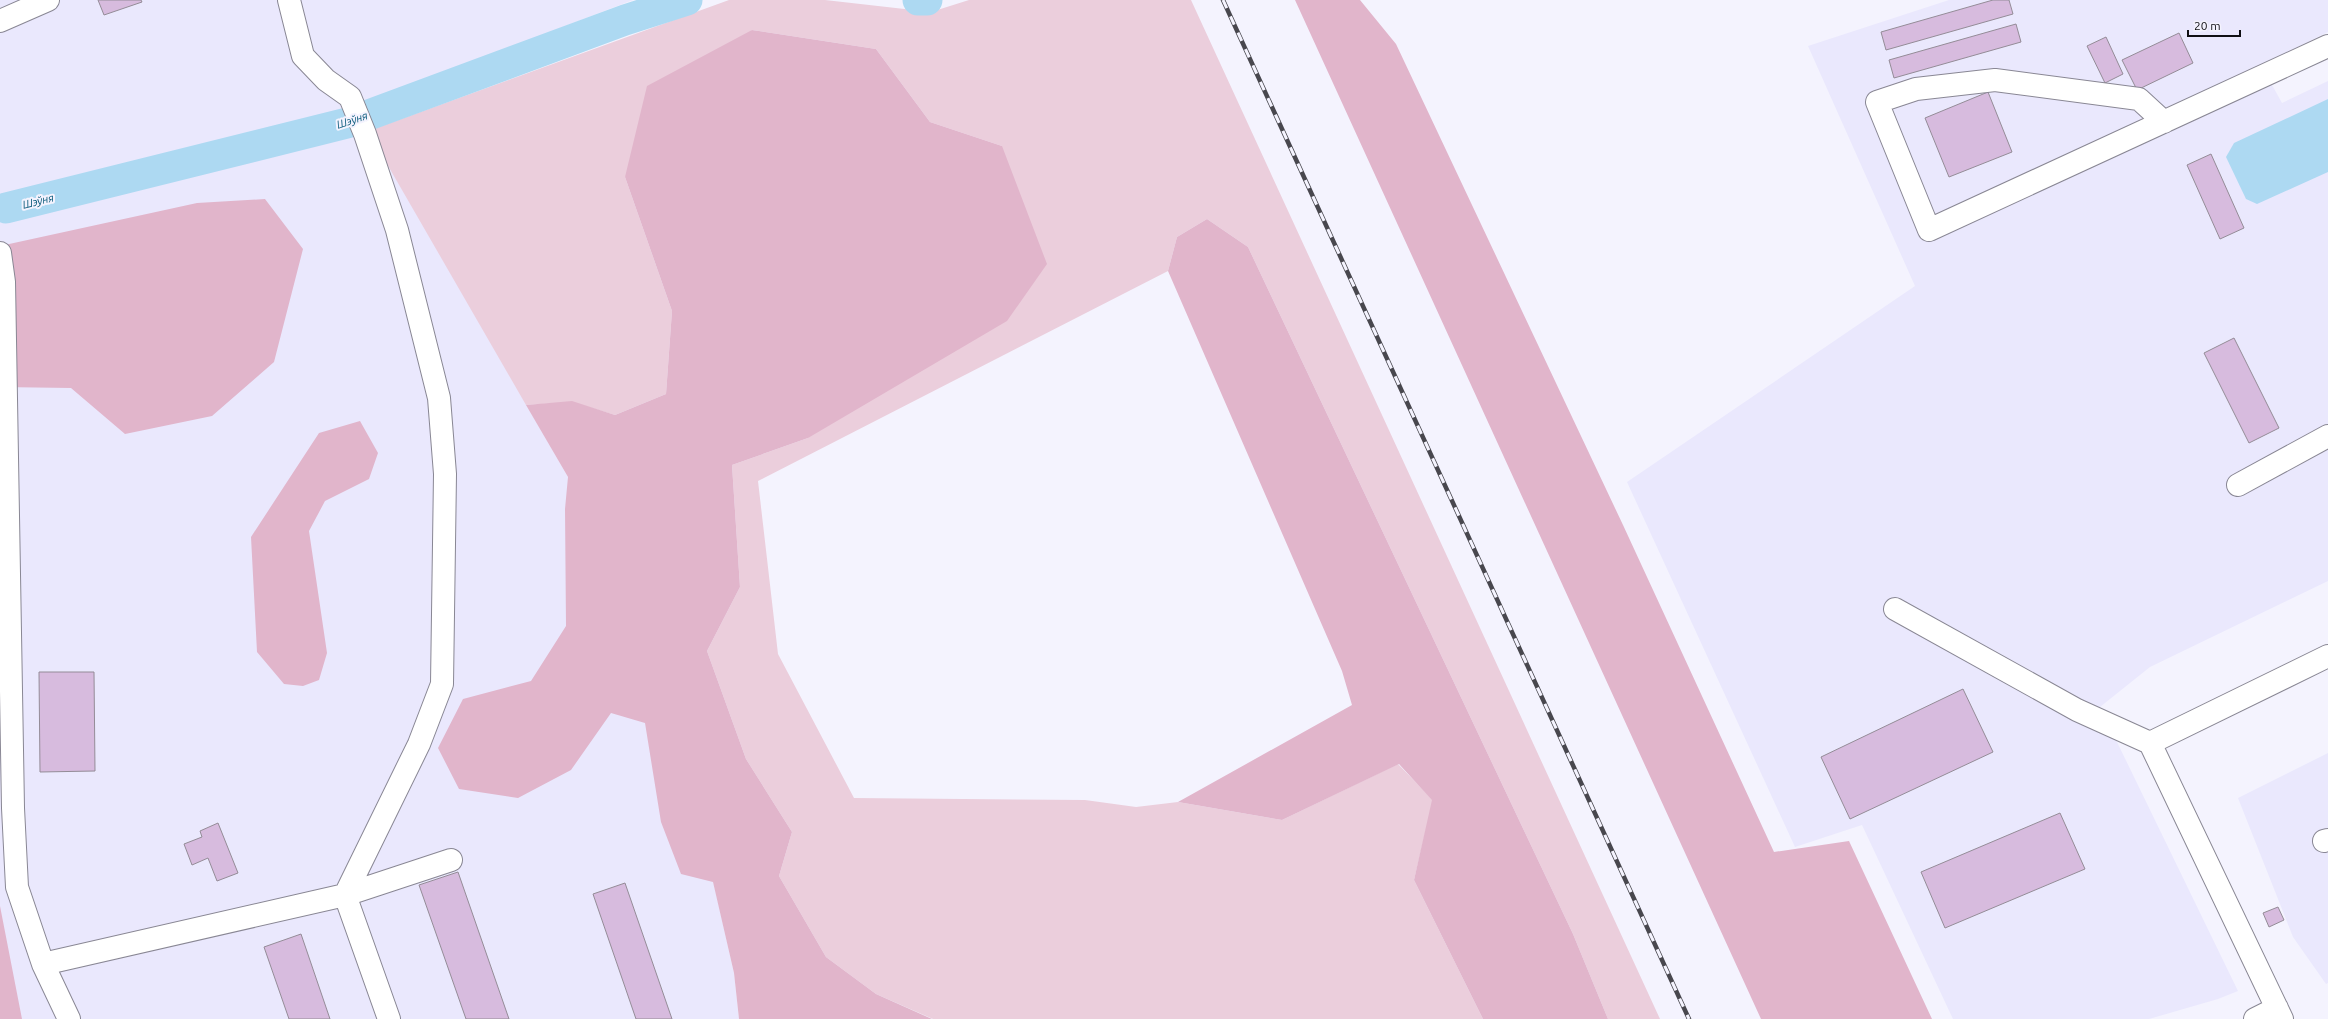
<svg xmlns="http://www.w3.org/2000/svg" width="2328" height="1019" viewBox="0 0 2328 1019" font-family="Ubuntu,sans-serif">
<rect width="100%" height="100%" fill="#f4f3fe"/>
<path fill="#eae8fd" d="M0,0H633L355,107L656,630L734,973L739,1019H0Z
M1949,0H2328V32L2261,65L2282,103L2328,81V581L2150,667L2100,707L2238,991L2218,999L2149,1019H1953L1862,825L1795,847L1627,482L1915,286L1808,46Z
M2328,753V983L2326,984L2293,937L2238,798Z"/>
<path fill="#ebcedc" d="M729,0H825L931,12L969,0H1191L1660,1019H1608L1573,934L1248,247L1207,219L1177,237L1168,271L758,481L778,654L854,798L1085,800L1136,807L1178,802L1282,820L1398,764L1433,800L1414,880L1483,1019H933L876,994L826,957L779,876L792,832L746,759L707,651L740,587L732,465L808,438L1002,146L930,122L876,49L752,30L625,177L672,311L666,394L615,415L572,402L526,405L368,131Z"/>
<path fill="#e1b5cb" d="M1295,0H1360L1396,44L1623,525L1774,852L1849,841L1932,1019H1761Z
M752,30L876,49L930,122L1002,146L1047,264L1007,321L808,438L732,465L740,587L707,651L746,759L792,832L779,876L826,957L876,994L932,1019H739L734,973L713,882L681,874L661,822L645,723L611,713L571,770L518,798L459,789L438,748L463,699L531,681L566,626L565,509L568,477L526,405L572,401L615,415L666,394L672,311L625,177L647,86Z
M265,199L303,249L274,362L212,416L125,434L71,388L0,387V246L197,203Z
M1207,219L1248,247L1573,934L1608,1019H1483L1414,880L1432,800L1399,764L1282,820L1178,802L1352,705L1342,671L1168,271L1177,237Z
M360,421L378,453L369,479L325,501L309,531L327,653L319,680L303,686L284,684L257,652L251,537L319,433Z
M0,906L22,1019H0Z"/>
<path fill="#add9f2" d="M2328,99V172L2257,204L2246,199L2226,157L2234,143Z"/>
<g fill="none" stroke-linecap="round" stroke-linejoin="round">
<path stroke="#add9f2" stroke-width="31" d="M918,0H927
M6,208L347,123L625,20L687,0"/>
</g>
<path fill="#d7bbde" stroke="#948c97" d="M98,0H141L142,2L104,15Z
M1993,0H2009L2013,14L1886,50L1881,32Z
M2016,24L2021,42L1894,78L1889,60Z
M2179,33L2193,63L2137,90L2122,60Z
M2106,37L2123,74L2105,83L2087,46Z
M1988,92L2012,152L1949,177L1925,118Z
M2211,154L2244,228L2220,239L2187,165Z
M2234,338L2279,428L2249,443L2204,353Z
M39,672H94L95,771L40,772Z
M1963,689L1993,752L1850,819L1821,757Z
M2060,813L2085,869L1945,928L1921,872Z
M218,823L238,873L217,881L208,858L192,865L184,844L202,837L200,831Z
M458,872L509,1019H466L419,885Z
M625,883L672,1019H636L593,894Z
M2278,907L2284,920L2269,927L2263,913Z
M301,934L330,1019H289L264,947Z"/>
<g fill="none" stroke-linecap="round" stroke-linejoin="round">
<g stroke="#898794" stroke-width="24">
<path id="minor" d="M289,0L303,56L326,80L350,97L365,134L397,230L439,398L445,474L442,684L419,744L345,895L389,1019
M0,21L48,0
M2164,122L2139,99L1995,80L1916,89L1877,102L1929,230L2328,46
M0,253L4,282L13,808L17,887L43,964L69,1019
M2238,485L2328,436
M1895,609L2077,710L2150,743L2282,1019
M2150,743L2328,656
M2324,841L2328,840
M43,964L345,895L451,860
M2255,1019L2277,1008"/>
</g>
<use href="#minor" stroke="#fff" stroke-width="22"/>
<g stroke="#48474e" stroke-width="4.5">
<path id="rail" d="M1223,0L1689,1019"/>
</g>
<use href="#rail" stroke="#f4f3fe" stroke-width="3" stroke-dasharray="9" stroke-linecap="butt"/>
</g>
<g text-anchor="middle" stroke-width="4" stroke-linejoin="round" paint-order="stroke">
<g font-size="11" font-style="italic" fill="#08597a" stroke="#f4f3fe">
<text transform="translate(352 120) rotate(-18)" y="4">Шэўня</text>
<text transform="translate(38 201) rotate(-14)" y="4">Шэўня</text>
</g>
</g>
<path d="M2188 30v6h52v-6" fill="none" stroke="#100f14" stroke-width="2"/>
<text x="2194" y="30" font-size="12" fill="#100f14" stroke="#f4f3fe" stroke-width="3" paint-order="stroke">20 m</text>
</svg>
